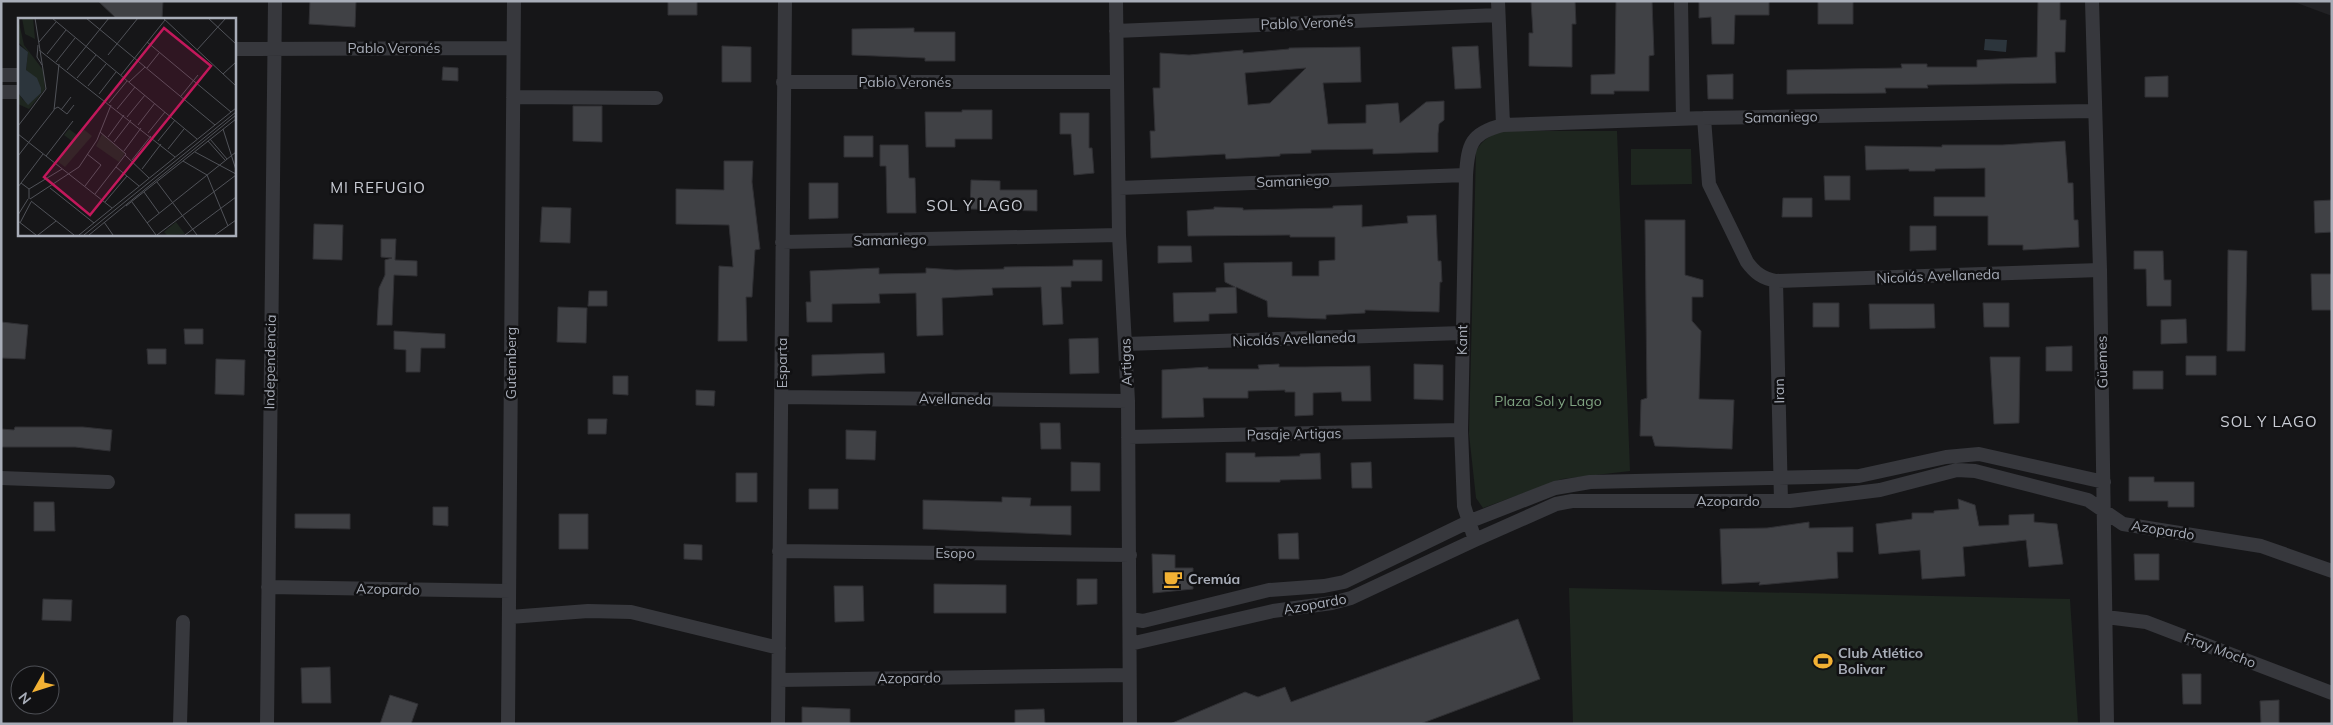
<svg xmlns="http://www.w3.org/2000/svg" width="2333" height="725" viewBox="0 0 2333 725" font-family="Mulish,sans-serif">
<rect width="100%" height="100%" fill="#161618"/>
<path fill="#222225" d="M2289,1H2332V16L2297,3Z"/>
<path fill="#1e261f" d="M1500,131H1617L1630,471L1562,479L1483,508L1476,498L1469,434L1476,151C1482,140 1490,136 1500,131Z
M1631,149H1691L1692,184L1631,185Z
M1569,588L2070,599L2078,723L1573,724Z"/>
<path fill="#2c353c" d="M1985,39L2007,40L2006,52L1984,50Z"/>
<path fill="#404145" stroke="#303034" fill-rule="evenodd" d="M98,1H163L162,19H117Z
M310,1H356L355,27L309,24Z
M668,1H697V15H668Z
M1531,1H1575L1576,24H1572V67L1529,66V33H1533Z
M1616,1H1652L1654,55L1649,56V91H1614V94H1591V75L1615,74Z
M1699,1H1769V15H1735L1734,44H1712L1711,17L1699,18Z
M1818,1H1853V24H1818Z
M2038,1H2060V20H2066L2065,52H2055L2056,83L1927,85L1928,88H1885L1886,93L1787,94V70L1902,68L1901,64H1927V67H1977V60L2037,57Z
M914,28V32H955V61H925V58L852,55V29Z
M722,46L751,47V82H722Z
M1478,46L1481,88L1455,89L1452,47Z
M1360,47L1361,82L1323,83L1328,124L1366,123V105L1398,103L1400,123L1426,102L1444,101V120L1439,124L1438,134V152L1373,154V149L1311,150V153L1280,154V156L1226,159L1225,154L1151,158L1150,131H1155L1153,88H1160V53L1189,55L1243,50V53L1289,49V48ZM1306,68L1270,103L1248,105L1245,73Z
M443,67L458,68V81L442,80Z
M1733,74V99H1708L1707,75Z
M2168,76V97H2145V77Z
M573,106H602V142L573,141Z
M962,110H992V139H955V147H926L925,112H962Z
M1060,113H1089V148H1092L1094,173L1074,175L1071,134H1060Z
M844,136H873V157H844Z
M2065,141L2068,183H2073L2074,220H2078L2079,247L2023,250V245H1988V216H1934V197H1985V168L1935,169V171H1909V169L1866,170L1865,146L1942,147V145H2002Z
M880,145H908L909,178H915L916,213H887L886,166H880Z
M724,161H753L752,182L760,249L755,250L752,297H746L747,341H718L719,266L733,267L729,225L676,224V189L724,190Z
M1824,176H1850V200H1825Z
M971,180L1000,181V190H1037V211L970,209Z
M809,183H838V218L809,219Z
M1783,198H1812V217H1782Z
M2332,200V232L2315,233L2314,201Z
M1362,205V227L1408,223L1407,216L1436,215L1438,261H1441L1442,282H1440L1439,312L1365,310V313L1326,315V319L1268,317L1267,301L1236,287L1237,313L1209,314V321L1174,322L1173,293L1216,292V288L1235,287L1225,282L1224,263L1292,262V276H1319V261L1335,260V237H1290V235L1188,236L1187,211L1214,209V207L1243,208V210L1333,208V206Z
M542,207L571,208L570,243L540,242Z
M1645,220H1685V275L1703,280V297H1692V321L1701,331L1699,399L1734,400L1732,449L1655,446L1652,436H1640L1641,400L1647,398Z
M314,224L343,225L342,260L313,259Z
M1910,226H1936V250L1910,251Z
M381,239H396L395,260L417,261V276L394,275L392,325H377L379,288L385,275V260L392,258L381,257Z
M1158,246H1191L1192,262L1158,263Z
M2228,250L2247,251L2245,351H2227Z
M2134,251H2163L2164,280H2171V306H2147L2146,269H2134Z
M1073,260H1102V281H1071V287H1061L1063,324L1043,325L1041,287L992,288L993,295L942,298L943,335L917,336L916,293L879,294L880,303L832,304V322H807L806,302H811L810,271L879,268V274L926,273V268L955,270L1004,269V267L1073,266Z
M2311,274H2332V310H2312Z
M589,291H607V306H588Z
M1813,303H1839V327H1813Z
M1983,303H2009V327H1984Z
M1869,304H1934L1935,328L1870,329Z
M558,307L587,308L586,343L557,342Z
M2186,319L2187,343L2161,344V320Z
M1,322L28,325L25,359L1,358Z
M184,329H203V344H185Z
M394,331L445,334V348H421L420,372H406V350L394,349Z
M1098,338L1099,373L1070,374L1069,339Z
M2072,346V371H2046V347Z
M147,349H166V364H148Z
M884,353L885,373L812,376V355Z
M2186,356H2216V375H2186Z
M1990,357H2020L2019,423L1994,424Z
M216,359L245,360L244,395L215,394Z
M1279,364V367H1304L1370,366L1371,401H1342L1341,392L1313,393V415L1295,416V392H1285V390L1248,391V398H1203L1204,417L1162,418V370L1208,367V369H1259L1258,365Z
M1414,364L1443,365V400L1414,399Z
M2133,371H2163V389H2133Z
M613,376H628V395L613,394Z
M696,390L715,391L714,406L696,405Z
M588,419H607L606,434H588Z
M1040,423H1060L1061,449H1041Z
M15,427H83L112,430L110,451L75,447H1V429L14,430Z
M846,430L876,431L875,460L846,459Z
M1226,453H1255V457L1300,456V454L1320,453L1321,479L1280,480V482H1226Z
M1071,462L1100,463V491H1071Z
M1371,462L1372,488H1352L1351,463Z
M736,473H757V502H736Z
M2129,477H2154V482H2194V507H2168V501H2129Z
M809,489H838V509H809Z
M1002,497L1031,498L1030,506H1071V535L923,529V500L1002,502Z
M1958,499L1975,505L1979,526L2009,525V515L2034,514V522L2057,524L2063,564L2029,567L2026,540L1963,547L1965,576L1922,579L1920,550L1879,554L1876,524L1912,519V513H1934V511L1959,509Z
M34,502H54L55,531H34Z
M433,507H448V526L433,525Z
M295,514H350V529L295,528Z
M559,514H588V549H559Z
M1809,522V528L1853,527V552H1837L1838,578L1759,585L1760,582L1722,584L1720,529L1767,528Z
M1298,533L1299,559H1279L1278,534Z
M684,544L702,545V560L684,559Z
M1152,554L1175,555V568H1193V589L1153,593Z
M2134,554H2159V580H2135Z
M1077,579H1097V604L1077,605Z
M934,584L1006,585V613H934Z
M834,586H863L864,621L835,622Z
M43,599L72,600L71,621L42,620Z
M1518,619L1540,679L1420,724H1170L1245,692L1258,697L1285,687L1291,702Z
M330,667L331,703H302L301,668Z
M2182,674H2201V704H2183Z
M390,695L418,704L411,724H380Z
M2279,700V724H2261L2260,701Z
M802,707L850,709V724H802Z
M1044,709L1045,724H1015V710Z"/>
<g fill="none" stroke-linecap="round" stroke-linejoin="round">
<path stroke="#37383d" stroke-width="14" d="M1116,1L1119,235L1128,401L1130,724
M1498,1L1503,125
M1681,1L1683,119
M2092,1L2100,270L2107,724
M1116,31L1498,15
M234,49L513,48
M1,75H19
M783,82H1117
M1,92H19
M513,97L656,98
M1704,118L1709,184L1747,262C1755,273 1762,278 1776,281L2100,270
M1119,188L1466,175
M782,242L1119,235
M1776,281L1781,501
M1125,344L1462,333
M782,397L1128,401
M1128,437L1461,430
M1,478L108,482
M1475,540L1464,506L1461,430L1466,175C1468,144 1471,133 1503,125L1704,118L2094,111
M779,551L1130,555
M268,587L509,591
M510,617L588,611L631,612L779,648
M2106,617L2146,622L2332,693
M1130,619L1143,621L1269,590L1324,586L1344,582L1468,522L1555,488L1590,482L1859,476L1946,457L1979,454L2104,482
M1130,644L1273,611L1332,603L1351,598L1475,540L1556,504L1572,501H1790L1880,490L1957,470L1975,471L2088,500L2123,524L2261,546L2332,571
M779,680L1129,675
M180,724L183,622
M267,724L275,1
M508,724L514,1
M778,724L785,1"/>
</g>
<defs>
<g id="cafe-bare" transform="scale(1.5)"><path d="M-5.5-4.5H6V0H3Q3 3.5 0 3.5H-2.5Q-5.5 3.5-5.5 0ZM3-3.2v2h1.7v-2ZM-6 4.5H4V6H-6Z" fill="#f2b134" stroke="#111113" stroke-width="2.5" paint-order="stroke"/></g>
<g id="stadium-bare" transform="scale(1.5)"><path d="M0-5a6.5 5 0 1 0 0 10a6.5 5 0 1 0 0-10ZM-3.5-1.8h7v3.6h-7Z" fill="#f2b134" stroke="#111113" stroke-width="2.5" paint-order="stroke"/></g>
</defs>
<g fill-rule="evenodd">
<use href="#cafe-bare" x="1173" y="579"/>
<use href="#stadium-bare" x="1823" y="661"/>
</g>
<g text-anchor="middle" stroke-width="5" stroke-linejoin="round" paint-order="stroke">
<g font-size="14" fill="#a8adb8" stroke="#111113">
<text transform="translate(1307 23) rotate(-2)" y="5">Pablo Veronés</text>
<text x="394" y="53">Pablo Veronés</text>
<text x="905" y="87">Pablo Veronés</text>
<text transform="translate(1781 117) rotate(-1)" y="5">Samaniego</text>
<text transform="translate(1293 181) rotate(-2)" y="5">Samaniego</text>
<text transform="translate(890 240) rotate(-1)" y="5">Samaniego</text>
<text transform="translate(1938 276) rotate(-2)" y="5">Nicolás Avellaneda</text>
<text transform="translate(1294 339) rotate(-2)" y="5">Nicolás Avellaneda</text>
<text transform="translate(1462 340) rotate(-89)" y="5">Kant</text>
<text transform="translate(270 362) rotate(-89)" y="5">Independencia</text>
<text transform="translate(1126 362) rotate(-92)" y="5">Artigas</text>
<text transform="translate(2102 362) rotate(-91)" y="5">Güemes</text>
<text transform="translate(511 363) rotate(-90)" y="5">Gutemberg</text>
<text transform="translate(782 363) rotate(-90)" y="5">Esparta</text>
<text transform="translate(1779 391) rotate(-91)" y="5">Iran</text>
<text transform="translate(955 399) rotate(1)" y="5">Avellaneda</text>
<text transform="translate(1294 434) rotate(-1)" y="5">Pasaje Artigas</text>
<text x="1728" y="506">Azopardo</text>
<text transform="translate(2163 530) rotate(9)" y="5">Azopardo</text>
<text transform="translate(955 553) rotate(1)" y="5">Esopo</text>
<text transform="translate(388 589) rotate(1)" y="5">Azopardo</text>
<text transform="translate(1315 604) rotate(-10)" y="5">Azopardo</text>
<text transform="translate(2220 650) rotate(21)" y="5">Fray Mocho</text>
<text transform="translate(909 678) rotate(-1)" y="5">Azopardo</text>
</g>
<g font-size="14" fill="#7fa381" stroke="#111113">
<text x="1548" y="406">Plaza Sol y Lago</text>
</g>
<g font-size="14" font-weight="bold" fill="#a8adb8" stroke="#111113" text-anchor="start">
<text x="1188" y="584">Cremúa</text>
<text x="1838" y="658">Club Atlético<tspan x="1838" dy="16">Bolivar</tspan></text>
</g>
<g font-size="15" letter-spacing="1" fill="#c9ccd4" stroke="#111113">
<text x="378" y="193">MI REFUGIO</text>
<text x="975" y="211">SOL Y LAGO</text>
<text x="2269" y="427">SOL Y LAGO</text>
</g>
</g>
<g transform="translate(18 18)">
<rect width="218" height="218" fill="#161618"/>
<path d="M0,0L6,27L25,52L27,71L11,91L0,86V75L5,82L13,84L23,75L8,52L10,34L0,24ZM4,0H15L17,21L7,16ZM64,110L74,118L47,149L39,143L54,123L46,117L51,111L59,117ZM84,116L107,135L101,144L78,128ZM158,204L167,216L149,217L146,214Z" fill="#1e261f"/>
<path d="M0,26L10,34L8,52L19,60L23,70V75L10,87L0,75Z" fill="#2c353c"/>
<path fill="none" stroke="#505258" stroke-width="1" d="M34,0L179,121M68,0L197,107M145,0L218,68M190,0L218,26M21,24L38,4M129,24L213,94M20,27L19,39L24,47M21,32L157,139M179,32L208,0M29,36L48,12M90,37L120,0M38,44L57,20M129,50L141,35M49,52L91,0M205,56L218,44M103,57L147,2M59,60L78,37M111,64L127,49M70,68L88,46M81,76L98,54M163,78L180,57M91,85L109,63M36,91L40,89L49,96L56,87M99,91L117,69M43,92L53,79M11,94L28,71L17,0M109,99L127,77M120,107L137,85M0,108L11,94M205,111L218,152M130,115L147,94M0,116L94,190M90,119L106,97M192,121L209,141M140,123L157,102M190,123L207,142M96,124L113,102M150,131L166,111M106,133L123,110M177,134L218,156M69,136L83,147M107,137L131,160M0,138L36,92L41,46M28,138L55,103M114,142L133,118M165,143L189,157L210,208M98,149L121,168M124,151L143,126M139,164L179,217M3,165L11,171V181M67,168L83,147M0,169L25,136M32,170L76,205M11,171L44,151M126,174L141,195M77,176L108,136L82,114M12,181L61,149L79,122L93,87M13,183L56,217M87,184L109,158M114,184L138,217M108,188L218,101M0,197L10,181M0,203L18,217M86,204L95,217M2,205L13,184M129,205L218,134M20,217L38,203M61,217L218,90M66,217L218,94M71,217L218,97M139,217L218,157M167,217L218,179M197,217L218,202"/>
<path fill="#c2185b" fill-opacity="0.15" stroke="#c2185b" stroke-width="2.5" d="M146,10L193,48L72,197L26,159Z"/>
<rect width="218" height="218" fill="none" stroke="#a8adb8" stroke-width="2.5"/>
</g>
<rect width="2333" height="725" fill="none" stroke="#a8adb8" stroke-width="5"/>
<g transform="translate(35 690) rotate(231)"><circle r="24" fill="#111113" stroke="#4d4f55"/>
<path d="M0-4L9 19L0 12L-9 19Z" fill="#f2b134"/>
<text y="-8" font-size="14" font-weight="bold" text-anchor="middle" fill="#a8adb8">N</text>
</g>
</svg>
